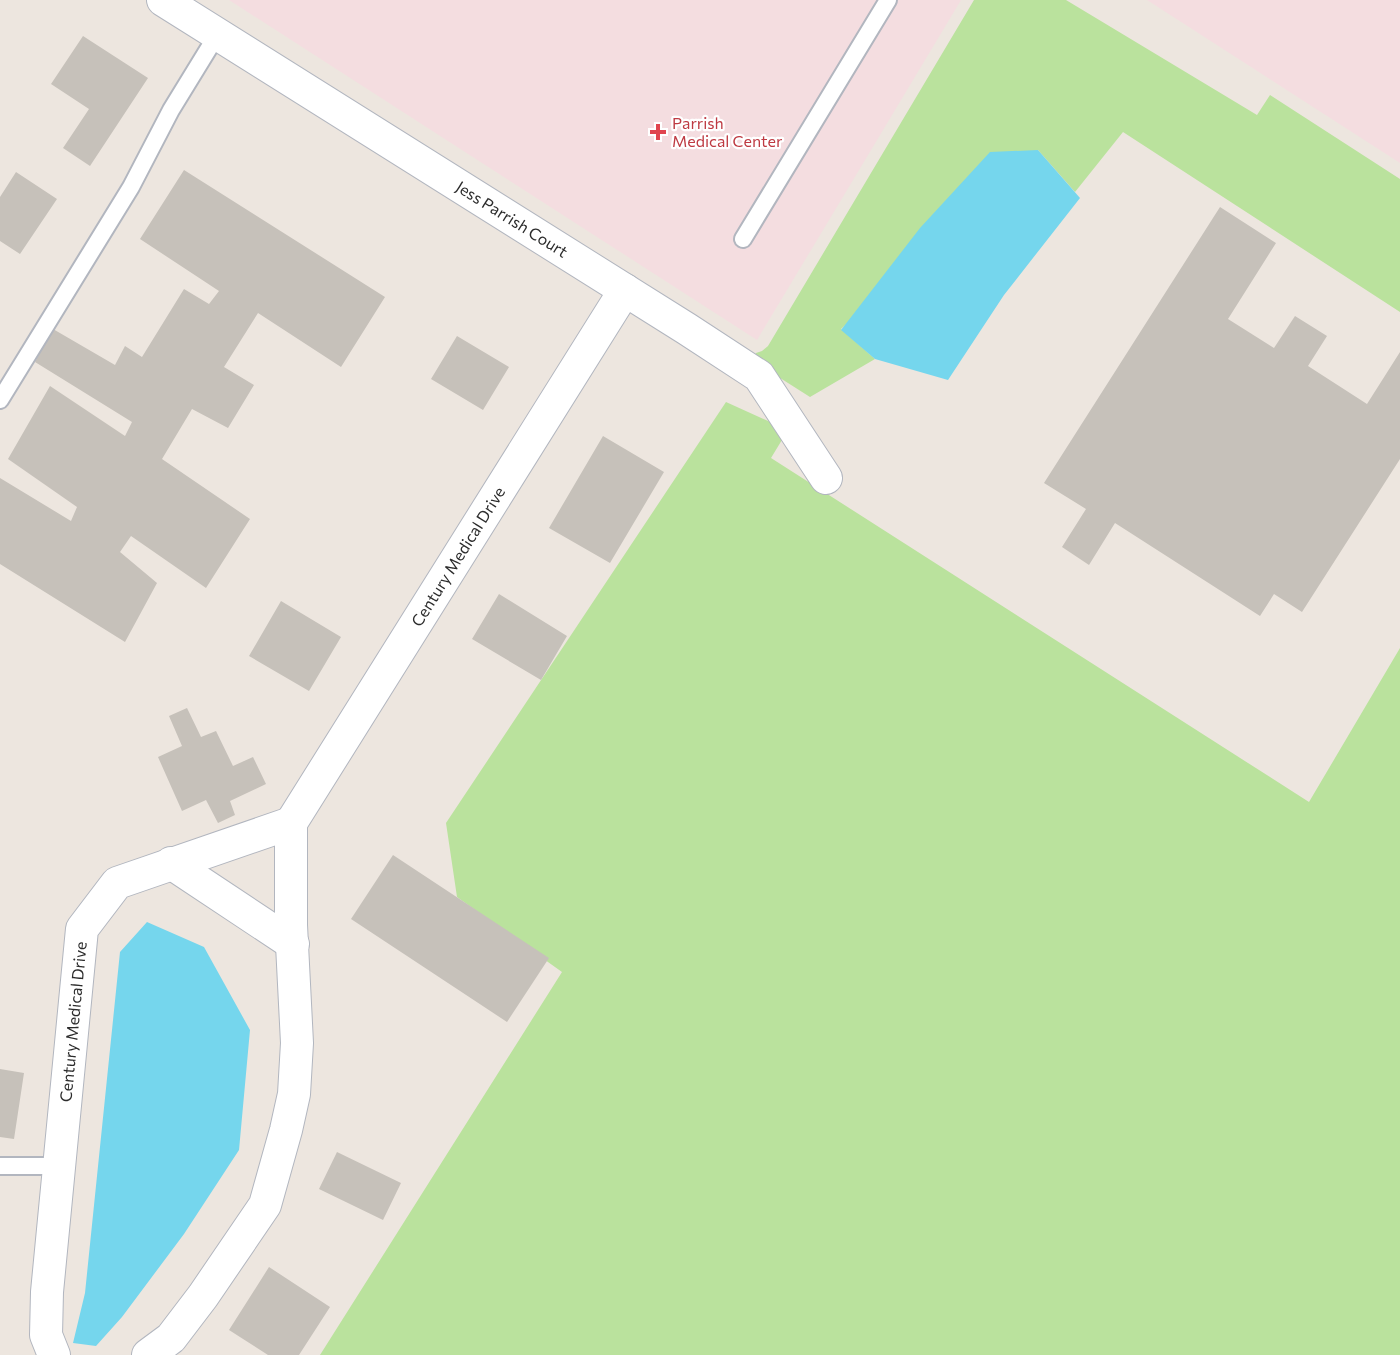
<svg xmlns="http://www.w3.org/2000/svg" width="1400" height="1355" viewBox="0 0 1400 1355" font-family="Commissioner,sans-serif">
<rect width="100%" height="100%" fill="#ede6df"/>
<path fill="#f4dde0" d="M229,0H961L757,340Z
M1147,0H1400V163Z"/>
<path fill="#bae29d" d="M974,0H1066L1257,115L1270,95L1400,179V312L1123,132L1075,192L1038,150L841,329L875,359L810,397L752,360L756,353L762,351L768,346Z
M726,402L788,430L771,458L1309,802L1400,648V1355H320L562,972L457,897L446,823Z"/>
<path fill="#75d6ed" d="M1038,150L1080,198L1004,295L948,380L875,359L841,330L920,228L990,152Z
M147,922L204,947L250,1030L239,1150L184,1234L122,1317L96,1346L73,1343L85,1293L120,952Z"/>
<path fill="#c6c1ba" d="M83,36L148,78L90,166L63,148L89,109L51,84Z
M184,170L385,297L341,367L258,313L224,367L254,385L228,428L192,409L162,459L250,519L206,588L131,536L120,552L157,583L125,642L0,564V478L71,521L77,507L8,459L50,386L125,436L132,422L35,362L53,329L115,365L125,346L142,357L184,289L209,304L219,291L140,239Z
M16,172L57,199L20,254L0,241V197Z
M1220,207L1276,243L1228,319L1274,348L1295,316L1327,336L1308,366L1367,404L1400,352V459L1302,612L1274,594L1260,616L1115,523L1089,565L1062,547L1086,509L1044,483Z
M457,336L509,367L483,410L431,379Z
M603,436L664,472L610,563L549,528Z
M499,594L567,636L541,680L472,639Z
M281,601L341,637L309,691L249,656Z
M187,708L201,737L216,731L233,766L253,757L266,784L230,801L235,815L218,823L206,800L182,811L158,757L182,746L169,716Z
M393,855L549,958L507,1022L351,919Z
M0,1069L24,1073L14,1139L0,1137Z
M337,1152L401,1183L383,1220L319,1189Z
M269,1267L330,1307L299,1355H268L229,1330Z"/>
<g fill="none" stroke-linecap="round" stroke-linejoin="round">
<g stroke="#b2b6bf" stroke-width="20">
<path id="lane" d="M743,239L888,0
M0,400L131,187L171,110L217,35
M0,1166H58"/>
</g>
<g stroke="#b2b6bf" stroke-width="34">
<g id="street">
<path id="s1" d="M163,0L687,329L759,376L826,478"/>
<path d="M171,863L293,944"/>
<path id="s2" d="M54,1355L46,1335L47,1292L82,929L117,883L291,823"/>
<path id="s3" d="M148,1355L171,1338L203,1296L265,1205L286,1130L294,1094L297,1043L291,925V823L625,290"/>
</g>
</g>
<use href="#lane" stroke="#fff" stroke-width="16"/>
<use href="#street" stroke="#fff" stroke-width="32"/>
</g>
<path fill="#e0444e" stroke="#fff" stroke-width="2" d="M655 123h6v6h6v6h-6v6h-6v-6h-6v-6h6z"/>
<g text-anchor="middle" stroke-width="4.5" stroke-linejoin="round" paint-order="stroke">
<g font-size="16" fill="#be3a42" stroke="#fff" text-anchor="start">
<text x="672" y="129">Parrish<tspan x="672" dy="18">Medical Center</tspan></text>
</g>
<g font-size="16" fill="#2c2c2c" stroke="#fff">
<text dy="6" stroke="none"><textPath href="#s1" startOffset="412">Jess Parrish Court</textPath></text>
<text dy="6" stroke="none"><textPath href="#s3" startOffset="892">Century Medical Drive</textPath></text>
<text dy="6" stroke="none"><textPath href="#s2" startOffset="336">Century Medical Drive</textPath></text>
</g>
</g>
</svg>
